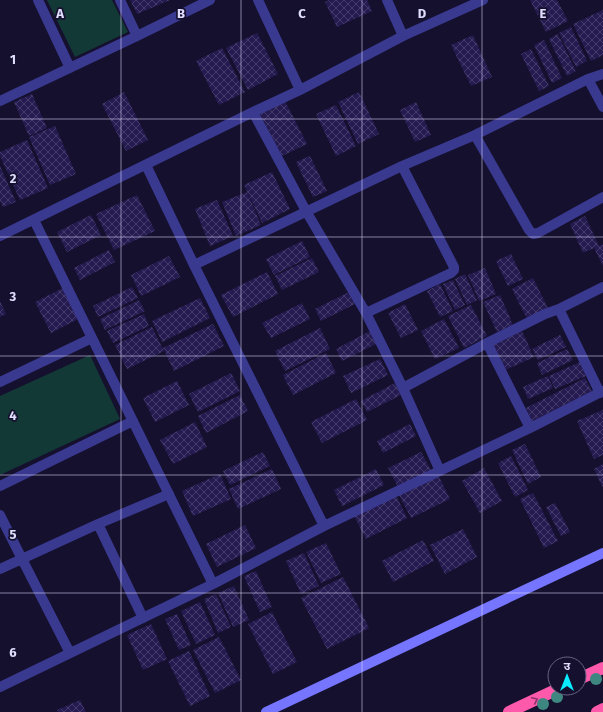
<svg xmlns="http://www.w3.org/2000/svg" width="603" height="712" viewBox="0 0 603 712" font-family="'Fira Sans','Noto Sans Devanagari',sans-serif">
<defs>
<pattern id="building-cross-hatch" width="8" height="8" patternUnits="userSpaceOnUse"><rect width="8" height="8" fill="#251b51"/><path d="M0 0l8 8M0 8l8-8" fill="none" stroke="#443c6b"/></pattern>
</defs>
<rect width="100%" height="100%" fill="#15102e"/>
<path fill="#133937" d="M47,0H112L128,32L75,57Z
M90,355L120,419L0,475V396Z"/>
<path fill="url(#building-cross-hatch)" d="M130,0H170L137,14Z
M329,0H367L372,11L337,27L325,2Z
M530,0H557L568,21L546,32Z
M603,10V55L591,61L573,24Z
M571,27L587,61L576,67L559,33Z
M257,33L278,74L248,90L226,48Z
M558,34L576,71L567,76L549,39Z
M473,35L492,77L471,86L451,45Z
M544,40L562,78L552,83L534,45Z
M222,48L245,92L219,105L196,61Z
M531,49L549,86L539,91L521,54Z
M124,92L148,140L126,151L102,104Z
M359,92L379,134L358,144L338,102Z
M32,94L47,128L29,136L14,102Z
M285,101L307,144L282,156L260,114Z
M416,102L431,135L415,142L400,110Z
M336,105L356,146L336,156L316,114Z
M55,126L76,174L50,185L29,137Z
M27,140L48,188L20,200L0,156V152Z
M310,156L327,191L313,197L296,162Z
M0,166L16,202L3,207L0,201Z
M272,172L290,209L262,223L244,185Z
M247,192L261,225L236,236L222,202Z
M137,195L155,231L114,250L96,214Z
M217,200L233,236L210,246L195,209Z
M91,215L101,235L67,252L57,232Z
M585,216L599,246L603,244V266L594,248L583,253L570,224Z
M302,241L310,257L274,275L266,259Z
M109,250L115,262L80,280L74,268Z
M511,254L523,279L508,286L496,261Z
M169,256L180,277L141,296L131,275Z
M312,258L319,272L282,290L275,276Z
M485,268L496,294L479,301L468,275Z
M267,272L278,294L233,317L221,295Z
M465,274L477,300L467,305L455,279Z
M533,278L548,308L527,319L512,289Z
M453,280L465,305L455,310L443,284Z
M440,284L453,311L440,317L427,291Z
M65,287L80,318L51,333L35,302Z
M132,287L138,298L98,317L93,306Z
M349,292L355,304L321,321L315,309Z
M500,295L513,325L497,332L483,302Z
M200,298L210,318L162,342L152,321Z
M139,300L145,311L105,330L100,319Z
M0,301L6,314L0,317Z
M302,303L310,319L271,338L262,323Z
M405,304L418,330L401,338L388,313Z
M471,305L487,336L464,348L448,316Z
M144,314L149,326L113,343L107,331Z
M444,319L459,348L435,359L421,331Z
M213,324L224,346L174,371L163,348Z
M152,327L164,351L127,369L115,345Z
M320,328L330,349L285,371L275,351Z
M370,331L376,344L342,361L336,349Z
M522,331L534,357L503,371L491,346Z
M560,335L566,347L538,360L532,349Z
M567,349L573,360L542,375L537,363Z
M326,353L336,373L293,395L283,375Z
M380,359L388,375L351,393L343,376Z
M580,362L586,376L555,389L549,376Z
M231,373L240,391L198,412L189,394Z
M548,376L553,388L528,399L523,387Z
M585,378L592,391L532,421L526,408Z
M177,381L189,405L155,422L143,398Z
M395,383L401,395L367,412L361,401Z
M240,395L248,411L206,433L198,416Z
M356,399L367,420L322,443L311,422Z
M603,410V455L594,459L577,421Z
M195,422L207,447L173,464L160,440Z
M410,424L416,436L383,453L377,441Z
M525,444L541,477L528,484L512,450Z
M263,452L270,466L230,485L223,471Z
M421,452L431,470L398,487L388,468Z
M511,456L528,490L515,497L498,463Z
M603,464V488L594,469Z
M484,468L502,501L480,513L462,481Z
M272,469L281,489L238,509L229,489Z
M376,469L384,485L342,506L334,490Z
M437,473L450,499L411,518L398,493Z
M220,474L231,499L193,516L182,491Z
M395,493L407,518L366,539L353,514Z
M533,493L558,541L544,548L520,499Z
M555,503L570,532L561,536L546,507Z
M245,525L256,548L217,567L206,544Z
M463,529L477,557L445,574L430,545Z
M423,540L434,561L393,582L382,561Z
M326,543L341,574L321,583L306,552Z
M304,553L319,586L301,594L286,561Z
M256,571L272,607L260,612L244,576Z
M343,577L369,628L327,649L301,598Z
M234,586L249,620L233,627L218,593Z
M216,594L231,627L218,633L204,599Z
M200,602L215,635L196,644L181,611Z
M272,612L297,662L273,674L248,624Z
M177,614L191,645L179,650L165,619Z
M151,624L167,659L143,670L127,635Z
M219,637L241,680L215,693L193,650Z
M189,651L210,696L190,706L168,661Z
M80,700L86,712H58L57,710Z"/>
<g fill="none" stroke-linecap="round" stroke-linejoin="round">
<path stroke="#3a3990" stroke-width="10" d="M38,0L70,68
M120,0L137,36
M258,0L300,90
M387,0L403,36
M588,79L603,107
M0,101L137,36L210,0
M253,112L306,211L366,313L403,388L440,471
M475,135L529,230L533,234L538,233L603,197
M146,165L194,265L324,526
M34,220L213,584
M0,236L253,112L300,90L403,36L483,0
M194,265L402,166L475,135L588,79L603,74
M366,313L451,273L454,270V267L402,166
M487,343L545,314L559,309
M0,382L92,338
M403,388L487,343L530,428
M600,393L559,309L603,287
M0,486L133,421
M0,515L22,559L70,653
M0,569L98,524
M143,618L98,524L169,494
M0,687L213,584L324,526L530,428L603,391"/>
<path stroke="#7675ff" stroke-width="10" d="M266,712L603,553"/>
<path stroke="#ff59ab" stroke-width="12" d="M579,679L603,668
M509,712L560,688
M597,712L603,709"/>
</g>
<g fill="#3e8780">
<circle cx="596" cy="679" r="6"/>
<circle cx="557" cy="697" r="6"/>
<circle cx="543" cy="704" r="6"/>
</g>
<defs><path id="oneway-chevron" d="M-2-3.5L2.5 0L-2 3.5" fill="none" stroke-width="1.6" stroke-linecap="round" stroke-linejoin="round"/></defs>
<use stroke="#8a346c" href="#oneway-chevron" transform="translate(535 700) rotate(-25)"/>
<path fill="none" stroke="#e1deff" stroke-width="1" stroke-opacity="0.55" d="M121,0V712M241,0V712M362,0V712M482,0V712M0,119H603M0,237H603M0,356H603M0,475H603M0,593H603"/>
<g font-size="13" text-anchor="middle" font-weight="bold" fill="#e1deff" stroke="#15102e" stroke-width="3.5" stroke-linejoin="round" paint-order="stroke">
<text x="60" y="18">A</text>
<text x="181" y="18">B</text>
<text x="302" y="18">C</text>
<text x="422" y="18">D</text>
<text x="543" y="18">E</text>
<text x="13" y="64">1</text>
<text x="13" y="183">2</text>
<text x="13" y="301">3</text>
<text x="13" y="420">4</text>
<text x="13" y="539">5</text>
<text x="13" y="657">6</text>
</g>
<g transform="translate(567 676)"><circle r="19" fill="#15102e" stroke="#676282"/>
<path d="M0-3L7 15L0 10L-7 15Z" fill="#0aebff"/>
<text y="-6" font-size="11" font-weight="bold" text-anchor="middle" fill="#e1deff">उ</text>
</g>
</svg>
